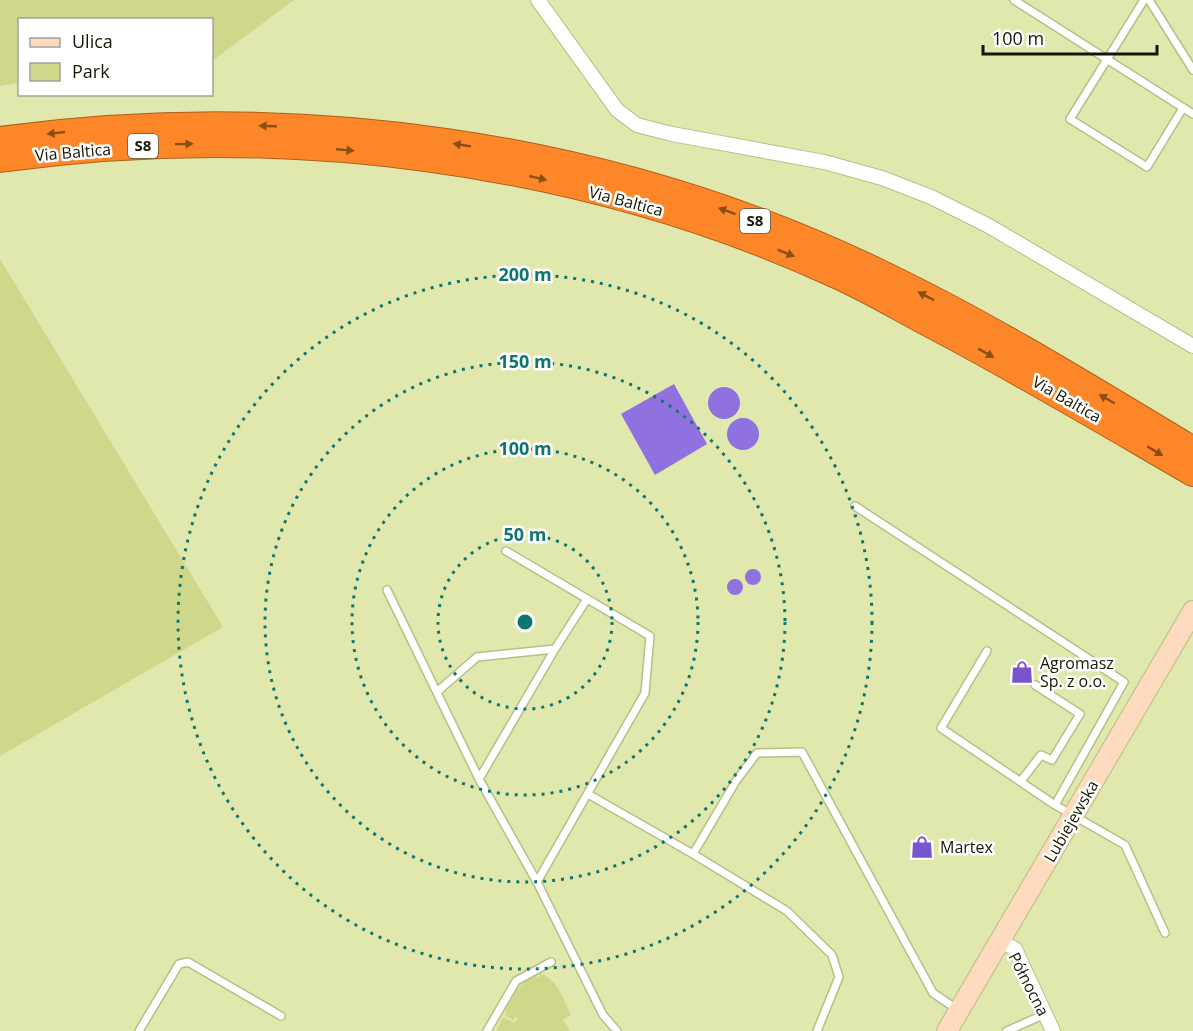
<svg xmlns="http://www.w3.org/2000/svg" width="1193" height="1031" viewBox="0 0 1193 1031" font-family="'Open Sans',sans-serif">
<rect width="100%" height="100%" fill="#e1e8ad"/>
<path fill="#cfd78b" d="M0,0H294L212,61V20H20L19,83L0,86Z
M0,259L223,627L0,756Z
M540,974C557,977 564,1001 571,1015L563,1020L570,1031H496L503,1017L515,1023L518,1018L515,1017L513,1020L503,1014H507L505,1010L517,989L526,981L536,976L538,978Z"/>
<path fill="#8f72e0" d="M674,384L707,444L655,475L621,414Z
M708 403a16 16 0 1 1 32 0a16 16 0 1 1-32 0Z
M727 434a16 16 0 1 1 32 0a16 16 0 1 1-32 0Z
M745 577a8 8 0 1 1 16 0a8 8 0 1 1-16 0Z
M727 587a8 8 0 1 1 16 0a8 8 0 1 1-16 0Z"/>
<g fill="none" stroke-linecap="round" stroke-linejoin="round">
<g stroke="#b8be85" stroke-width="10">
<path id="service" d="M1014,0L1193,114
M1144,0L1070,119L1147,167L1183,108
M1149,0L1193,70
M855,506L1124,682L1055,805
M506,551L650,636L645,693L537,882
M387,590L479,779L537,882L603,1015L617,1031
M987,651L941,728L1055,805L1125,845L1165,933
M438,691L477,657L555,649
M479,779L555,649L587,599
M1021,781L1041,755L1052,760L1080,714L1035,685
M588,794L693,854L787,911L832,955L839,977L817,1031
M693,854L736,781L757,753L802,752L933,993L958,1010
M139,1031L179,964L188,962L281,1016
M487,1031L516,981L551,962
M1007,1031L1045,1014"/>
</g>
<g stroke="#b8be85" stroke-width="16">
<path id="minor" d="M538,0L617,110L637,125L672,134L824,162L882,178L931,197L989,226L1193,346
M1001,941L1015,949L1053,1031"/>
</g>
<g stroke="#b8be85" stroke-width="22">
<path id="secondary" d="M947,1031L1193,611"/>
</g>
<g stroke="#ac601b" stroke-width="28">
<path id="motorway" d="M0,140C297,100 607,142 878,272C987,324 1090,388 1193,450
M0,159C276,120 578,157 832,273C865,287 896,306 928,323C1018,370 1105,422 1193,473"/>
</g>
<use href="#service" stroke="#fff" stroke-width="7"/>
<use href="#minor" stroke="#fff" stroke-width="14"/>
<use href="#secondary" stroke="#fedbbe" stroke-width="20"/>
<use href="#motorway" stroke="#fd8728" stroke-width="26"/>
</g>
<defs><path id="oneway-solid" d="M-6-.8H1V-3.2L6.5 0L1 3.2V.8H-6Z" transform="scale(1.5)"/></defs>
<g fill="#894f15">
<use href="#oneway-solid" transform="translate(268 126) rotate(-178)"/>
<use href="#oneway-solid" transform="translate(56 133) rotate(174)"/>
<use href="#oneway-solid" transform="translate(184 144) rotate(-1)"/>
<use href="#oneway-solid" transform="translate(462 145) rotate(-171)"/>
<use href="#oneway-solid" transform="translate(345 150) rotate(5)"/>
<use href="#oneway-solid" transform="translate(538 178) rotate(13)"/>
<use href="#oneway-solid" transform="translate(727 211) rotate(-160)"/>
<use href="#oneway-solid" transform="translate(786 253) rotate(22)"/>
<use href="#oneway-solid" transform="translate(926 296) rotate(-153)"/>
<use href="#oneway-solid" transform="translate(986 353) rotate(29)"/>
<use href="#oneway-solid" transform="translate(1107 399) rotate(-150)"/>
<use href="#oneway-solid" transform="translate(1155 451) rotate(31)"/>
</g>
<g fill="none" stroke="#0f766e" stroke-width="3" stroke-dasharray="3 6">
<circle cx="525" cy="622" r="87"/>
<circle cx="525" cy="622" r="173"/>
<circle cx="525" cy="622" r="260"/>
<circle cx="525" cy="622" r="347"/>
</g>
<defs>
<g id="shop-bare" transform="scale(1.8)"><path d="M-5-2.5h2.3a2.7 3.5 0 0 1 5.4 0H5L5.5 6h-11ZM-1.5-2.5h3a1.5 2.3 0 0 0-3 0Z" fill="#7954ce" stroke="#fff" stroke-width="2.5" paint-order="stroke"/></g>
</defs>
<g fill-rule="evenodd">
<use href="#shop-bare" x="1022" y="672"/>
<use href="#shop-bare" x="922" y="847"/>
</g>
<g text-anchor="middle" stroke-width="5" stroke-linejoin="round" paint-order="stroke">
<g fill="#fff" stroke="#5b5d4e" stroke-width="1.5">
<rect x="128" y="134" width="30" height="24" rx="4.5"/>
<rect x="740" y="209" width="30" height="24" rx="4.5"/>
</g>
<g font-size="15" font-weight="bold" fill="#151702">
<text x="143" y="151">S8</text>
<text x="755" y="226">S8</text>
</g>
<g font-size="16" fill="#151702" stroke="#fff">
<text transform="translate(73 152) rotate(-5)" y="6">Via Baltica</text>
<text transform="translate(626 201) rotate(15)" y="6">Via Baltica</text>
<text transform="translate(1067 399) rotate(30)" y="6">Via Baltica</text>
<text transform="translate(1071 821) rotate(-60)" y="6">Lubiejewska</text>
<text transform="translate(1029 984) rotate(63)" y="6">Północna</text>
</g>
<g font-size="16" fill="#151702" stroke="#fff" text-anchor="start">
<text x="1040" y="669">Agromasz<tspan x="1040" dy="18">Sp. z o.o.</tspan></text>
<text x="940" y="853">Martex</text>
</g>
</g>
<circle cx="525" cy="622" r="9" fill="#0f766e" stroke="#fff" stroke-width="3"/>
<g font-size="18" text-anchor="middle" font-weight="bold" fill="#0f766e" stroke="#fff" stroke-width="5" stroke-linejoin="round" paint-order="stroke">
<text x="525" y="281">200 m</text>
<text x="525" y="368">150 m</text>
<text x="525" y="455">100 m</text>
<text x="525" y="541">50 m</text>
</g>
<rect x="18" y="18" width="195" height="78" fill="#ffffff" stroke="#a1a29a" stroke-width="1.5"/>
<rect x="30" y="38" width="30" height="9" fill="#fedbbe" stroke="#a1a29a" stroke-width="1.5"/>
<text x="72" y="48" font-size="18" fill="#151702">Ulica</text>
<rect x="30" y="63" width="30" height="18" fill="#cfd78b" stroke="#a1a29a" stroke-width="1.5"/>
<text x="72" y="78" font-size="18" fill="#151702">Park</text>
<path d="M983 45v9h174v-9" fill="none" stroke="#151702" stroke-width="3"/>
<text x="992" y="45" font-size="18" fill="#151702" stroke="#ffffff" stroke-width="4.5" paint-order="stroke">100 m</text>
</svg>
